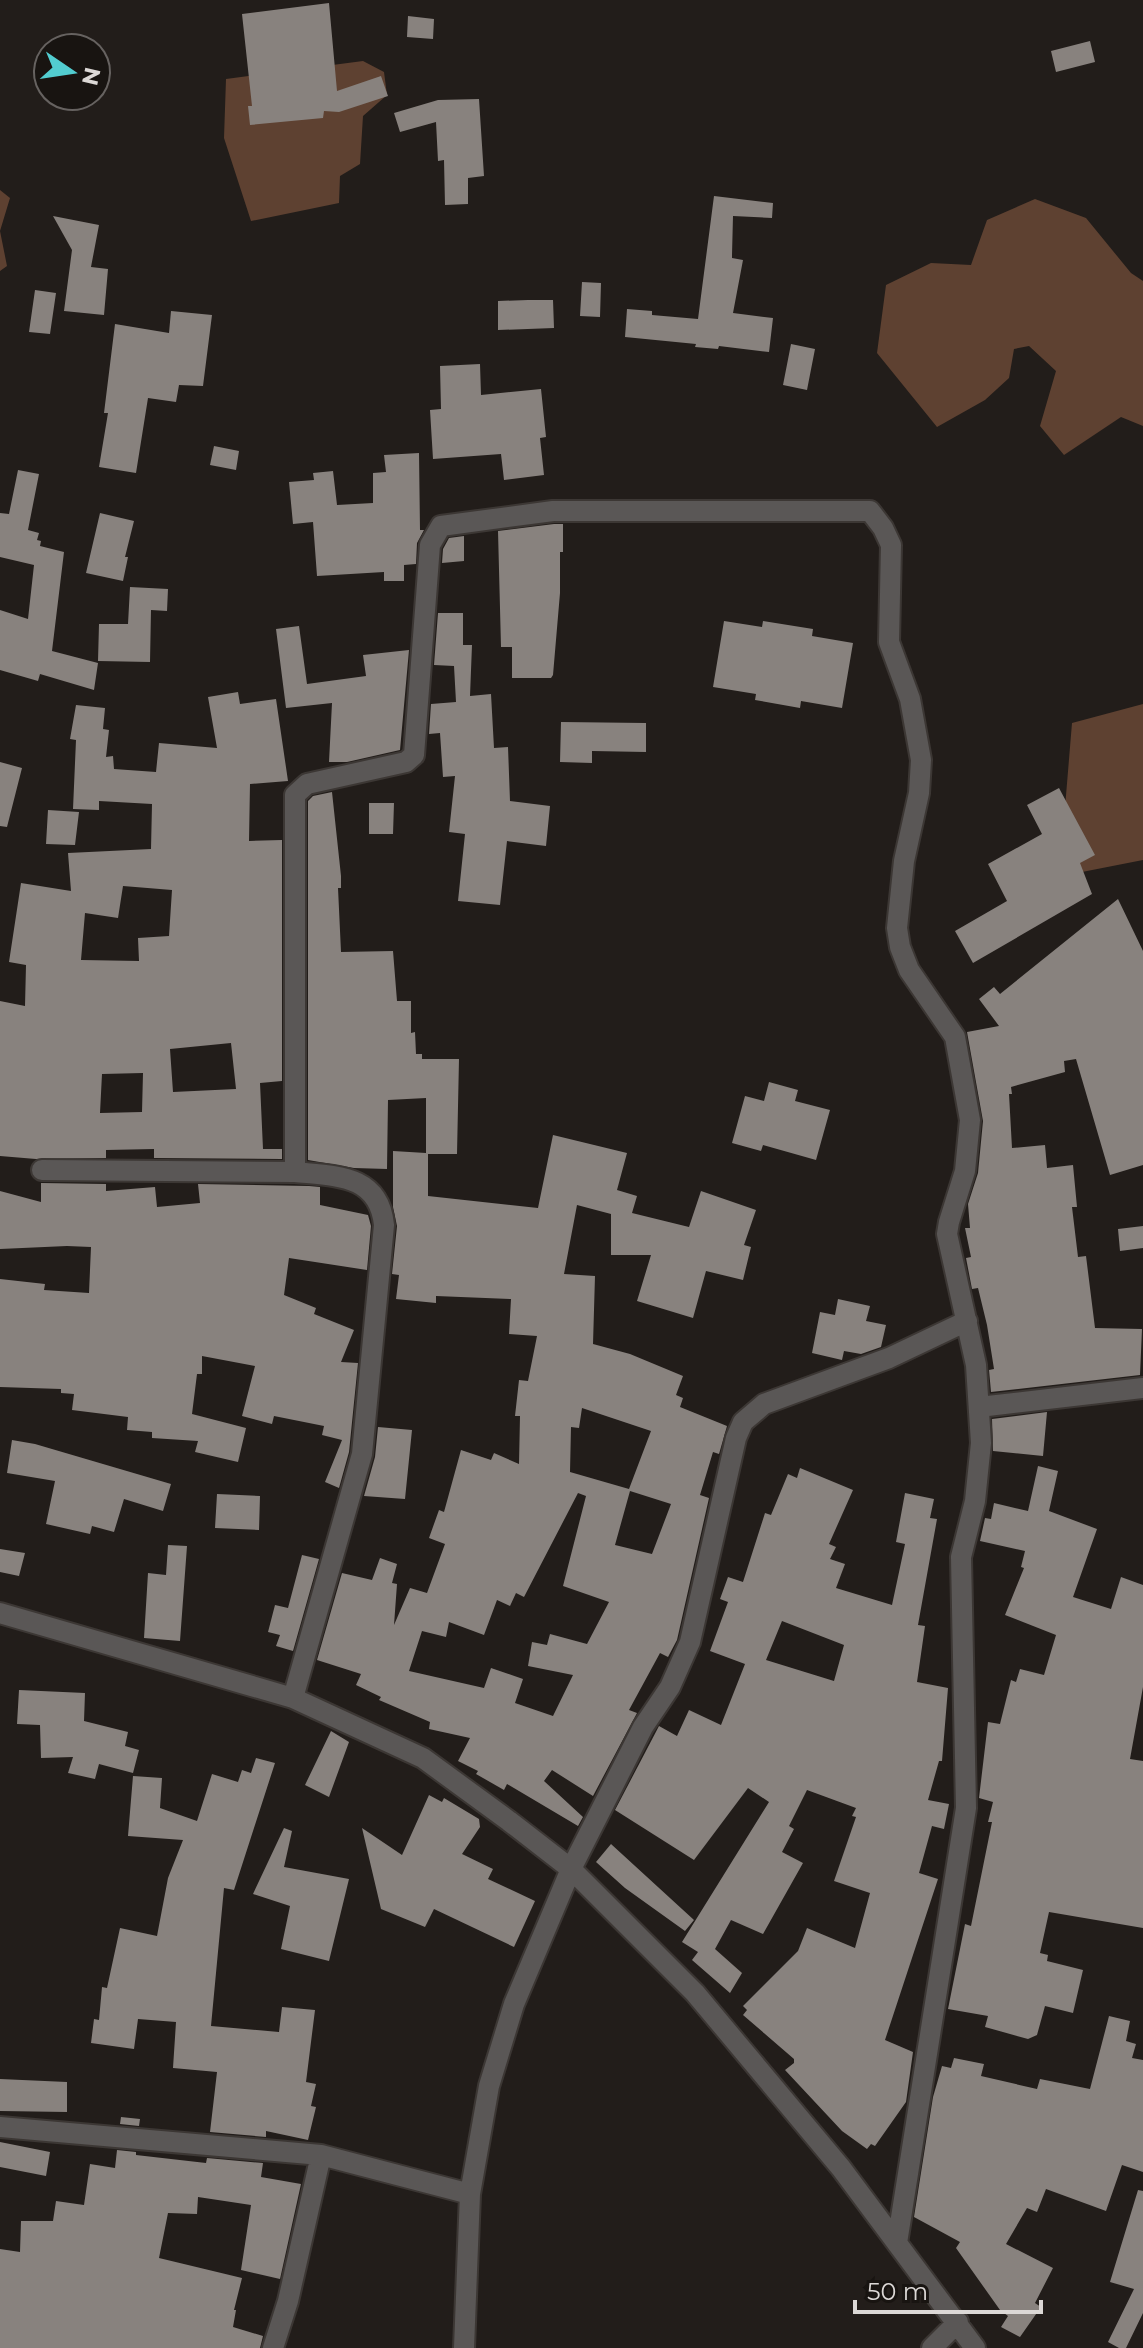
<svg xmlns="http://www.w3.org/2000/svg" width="1143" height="2348" viewBox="0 0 1143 2348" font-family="Montserrat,sans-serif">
<rect width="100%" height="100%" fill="#221d1a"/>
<path fill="#5e4131" d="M363,61L384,72L387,95L363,116L360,164L340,176L339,203L251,221L224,138L226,79Z
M0,190L10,198L0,231L7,266L0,271Z
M1035,199L1086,218L1131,273L1143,281V426L1121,417L1064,455L1040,426L1056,371L1029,346L1014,349L1009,378L985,400L937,427L877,353L886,285L931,263L971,265L987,220Z
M1143,704V860L1082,872L1061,856L1072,723Z"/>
<path fill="#88827e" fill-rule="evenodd" d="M329,3L337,91L381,76L388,96L339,112L324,111L323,118L250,125L248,106H252L242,14Z
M408,16L434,19L433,39L407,37Z
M1090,41L1095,62L1056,72L1051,51Z
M479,99L484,176L468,178V204L445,205L444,160L438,161L436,122L400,132L394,113L438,100Z
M714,196L773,203L772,218L733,216L732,255V258L743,260L733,313L773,318L769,352L719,346L718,349L695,347L696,344L625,337L627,309L652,311V315L698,319Z
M53,216L99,225L91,267L108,269L104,315L64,311L72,250Z
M582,282L601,283L600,317L580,316Z
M35,290L56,293L50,334L29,332Z
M528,300H553L554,328L498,330V301Z
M171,311L212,315L203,386L179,385L176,402L148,398L136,473L99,467L108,413H104L115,324L169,333Z
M791,344L815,349L807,390L783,385Z
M480,364L481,395L541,389L546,437L540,438L544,475L504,480L501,454L433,459L430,410L441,409L440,366Z
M214,446L239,451L236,470L210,465Z
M419,453L420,530H424L417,543L416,564L404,565V581H384V572L317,576L313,522L293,524L289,482L314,480L313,473L333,471L337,505L373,503V473L386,472L384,455Z
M18,470L39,474L28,530L39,533L37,540L41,541L40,546L64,552L52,651L98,663L94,690L40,674L38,681L0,670V610L28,619L34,565L0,557V513L9,514Z
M100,513L134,521L125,557H128L123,581L86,573Z
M554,524H563V552H560V593L553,675L551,678H512V647H501L498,531Z
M464,536V561L442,563L443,549L449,538Z
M130,587L168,589L167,611L151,610L150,662L98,661L99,624H128Z
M438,613H463V645H472L470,696L491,694L494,748L508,747L510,801L550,806L546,846L507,841L500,905L458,901L465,834L449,832L455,776L443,777L440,733L429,734L431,704L456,702L454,666L434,665Z
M724,621L762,627L763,621L813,629L812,636L853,643L842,708L801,701L800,708L755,700L756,694L713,687Z
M299,626L307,684L366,676L363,655L409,650L400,750L347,762H329L332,703L286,708L276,629Z
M238,692L240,704L276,699L288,781L250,784L249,841L282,840V1081L260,1083L263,1149H282V1159L154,1158V1149L106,1150V1158L36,1159L0,1156V1001L25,1006L26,965L9,962L21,883L71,891L68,853L151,849L152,804L99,801V810L73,809L76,740L70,739L76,705L105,708L103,729L109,730L106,757L113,756L114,769L156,772L159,743L217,748L208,697ZM123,886L172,890L169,936L138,938L139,961L81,960L85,913L118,918ZM231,1043L236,1089L173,1092L170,1049ZM143,1073L142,1112L100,1113L102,1074Z
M561,722L646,723V752L592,751V763L560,762Z
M0,762L22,768L7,827L0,826Z
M1059,788L1095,855L1080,863L1092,894L973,963L955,931L1007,901L988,864L1042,834L1027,805Z
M332,792L341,876V888H338L341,952L393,951L397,1001H411V1033L415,1032L416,1054H422V1059H459L457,1154H428V1196L538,1208L553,1135L627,1153L617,1190L637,1196L632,1213L689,1227L701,1191L756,1210L744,1245L751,1247L743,1280L706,1271L693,1318L637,1301L651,1255H611V1214L577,1205L564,1274L595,1276L593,1344L630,1354L683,1376L676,1395L683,1398L680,1407L727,1426L719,1454L713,1452L700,1495L709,1498L677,1640L668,1657L660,1653L629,1710L637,1713L593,1796L552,1770L544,1781L583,1817L578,1826L507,1784L504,1790L476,1774L478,1771L458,1761L470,1738L429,1729L430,1722L379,1700L381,1697L356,1685L361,1674L317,1660L342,1573L372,1580L380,1558L397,1564L392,1583L397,1584L394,1625L410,1588L427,1593L445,1544L429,1538L439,1510L444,1512L461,1450L491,1460L494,1453L519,1464L520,1416H515L519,1380L528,1381L537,1336L509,1334L511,1299L436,1296V1303L396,1299L399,1275L392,1274L397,1226L393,1207V1151L426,1153V1098L388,1100L387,1169L354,1168L308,1160V801L313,796ZM582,1408L651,1431L629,1489L570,1472L571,1427L579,1428ZM630,1491L671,1504L652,1554L615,1545ZM578,1493L586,1496L563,1586L609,1602L587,1644L550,1634L547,1645L532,1642L528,1666L573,1675L553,1716L515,1703L523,1679L491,1668L484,1688L409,1671L422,1631L446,1637L449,1622L484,1635L497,1600L510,1606L516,1593L524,1597Z
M369,803H394L393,834H369Z
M48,810L79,812L75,845L46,844Z
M1118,899L1143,951V1165L1110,1175L1076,1059L1064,1061L1065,1072L1011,1087L1012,1094H1009L1012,1148L1045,1145L1047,1168L1073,1165L1077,1207H1072L1078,1257L1086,1256L1095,1328L1142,1329L1140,1375L991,1392L989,1370L994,1369L987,1325L978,1288L972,1289L966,1258L971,1257L965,1228H970L968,1204L978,1173L983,1121L967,1032L999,1026L979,999L994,987L1000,994Z
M769,1082L798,1090L795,1101L830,1110L816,1160L763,1145L761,1151L732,1143L745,1096L764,1101Z
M41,1183L106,1184V1191L155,1187L157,1207L200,1203L198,1184L309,1186L320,1187V1205L368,1215L371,1226L367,1270L289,1258L284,1295L316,1308L314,1314L354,1330L341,1362L358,1363L349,1452L339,1488L325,1482L342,1440L322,1435L324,1426L274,1416L272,1424L242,1416L255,1366L202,1356V1374H197L192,1414L246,1428L238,1462L195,1452L198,1441L152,1438V1432L127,1430L128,1417L72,1410L74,1394L61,1393V1389L0,1387V1279L45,1284L44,1290L89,1293L91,1247L67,1246L0,1249V1191L41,1202Z
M1143,1226V1248L1120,1251L1118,1229Z
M838,1299L870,1306L866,1321L886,1325L881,1347L861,1354L844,1351L842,1360L812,1353L820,1312L835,1315Z
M1047,1412L1043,1456L993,1451L992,1419Z
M378,1427L412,1430L405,1499L364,1496L375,1457Z
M12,1440L35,1444L171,1484L163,1511L124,1499L114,1532L92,1526L90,1534L46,1524L55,1481L7,1473Z
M1038,1466L1058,1471L1049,1511L1097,1529L1073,1597L1111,1609L1121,1577L1143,1585V1687L1130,1759L1143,1761V1928L1049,1912L1040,1953L1048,1955L1047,1961L1083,1970L1073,2013L1045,2006L1037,2035L1028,2039L985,2027L988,2016L948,2009L965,1924L971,1926L992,1822H988L993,1802L979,1798L988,1722L1000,1724L1011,1680L1016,1682L1020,1669L1044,1675L1056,1635L1005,1615L1024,1568L1021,1567L1025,1551L980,1541L985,1518L991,1519L994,1503L1028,1511Z
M800,1468L853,1490L829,1544L836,1547L830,1559L845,1564L836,1588L892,1605L905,1544L896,1542L905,1493L934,1499L930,1518L937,1519L918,1625L925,1626L917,1682L948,1688L942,1761H939L928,1800L949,1804L944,1829L932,1826L919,1873L938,1879L885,2040L913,2052L906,2102L875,2146L871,2144L867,2149L842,2131L785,2070L794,2063V2059L743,2015L747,2010L743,2006L798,1951L807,1928L855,1948L870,1893L834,1881L856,1817L852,1816L856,1808L807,1790L789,1826L794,1829L782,1852L803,1863L763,1934L731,1920L715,1949L742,1973L730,1993L692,1960L698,1952L682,1942L769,1802L748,1788L694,1860L615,1810L659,1726L677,1736L689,1710L721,1725L745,1664L710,1651L728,1602L720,1599L728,1577L743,1582L765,1513L771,1515L788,1474L797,1478ZM782,1621L844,1645L834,1681L766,1660Z
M217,1494L260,1496L259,1530L215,1528Z
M168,1545L187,1546L180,1641L144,1638L148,1573L166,1575Z
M0,1549L25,1553L19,1576L0,1572Z
M302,1555L319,1559L293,1651L276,1646L280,1635L268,1632L275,1605L288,1608Z
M19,1690L85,1693L84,1721L128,1732L125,1746L139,1750L133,1773L99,1764L95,1779L68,1773L73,1757L41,1758L40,1725L17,1724Z
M331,1731L349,1742L329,1797L305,1785Z
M256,1758L275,1763L234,1890L224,1888L211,2026L279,2032L282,2007L315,2010L306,2082L316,2084L311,2106L316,2107L308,2140L266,2131V2137L210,2132L217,2072L173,2068L176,2022L138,2019L134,2049L91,2043L94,2019L99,2020L102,1987L107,1988L120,1928L157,1936L168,1878L183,1840L128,1836L133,1776L162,1778L160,1808L197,1821L212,1774L238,1782L242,1770L251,1773Z
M429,1795L442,1802L444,1798L479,1819L480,1827L462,1854L493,1869L488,1879L535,1901L514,1947L434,1909L425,1927L381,1909L362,1828L402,1855Z
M284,1828L292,1831L284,1867L349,1879L329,1961L281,1949L290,1906L253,1894Z
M611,1844L694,1920L685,1931L625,1888L596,1862Z
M1109,2016L1130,2021L1126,2041L1136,2044L1132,2058L1143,2060V2172L1122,2165L1106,2211L1046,2189L1037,2212L1027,2208L1006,2244L1053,2268L1035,2303L1041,2307L1020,2337L1001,2327L1008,2316L1000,2310L956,2248L960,2242L914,2217L933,2097L942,2066L951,2068L954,2058L984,2064L981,2076L1037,2089L1040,2079L1090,2089Z
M0,2079L67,2082V2112L0,2111Z
M121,2117L140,2119L139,2126L120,2124Z
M0,2142L50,2152L46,2176L0,2167Z
M117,2150L136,2152V2155L206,2163L207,2158L263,2163L261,2177L301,2184L280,2279L241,2270L251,2205L198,2197L197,2214L168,2213L159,2258L242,2278L234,2310H236L233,2327L263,2336L260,2348H0V2249L20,2252L21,2221H53L56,2201L84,2205L90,2164L115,2168Z
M1138,2190L1143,2191V2313L1126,2348H1119L1108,2342L1134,2289L1110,2282Z"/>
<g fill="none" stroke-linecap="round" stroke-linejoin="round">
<g stroke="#3c3734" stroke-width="24">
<path id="minor" d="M42,1170L295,1172
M979,1407L1143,1388
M0,1613L293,1698L423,1758L509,1821L571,1869L695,1993L841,2168L975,2348
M293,1698L362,1454L384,1225C379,1174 335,1176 295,1172V795L307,784L406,762L414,755L430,545L441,526L553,511H870L883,528L891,545L889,642L910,699L921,760L919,793L904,861L897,928L900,947L909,970L955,1037L970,1120L965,1171L949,1222L947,1234L976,1365L981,1443L975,1501L961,1557L966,1808L897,2243
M0,2127L321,2155L470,2194
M273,2348L288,2301L321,2155
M464,2348L470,2194L489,2086L514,2004L571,1869L643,1727L670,1687L690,1642L736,1438L743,1422L764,1404L889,1358L967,1321
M932,2348L958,2322"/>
</g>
<use href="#minor" stroke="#5a5756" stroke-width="20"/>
</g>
<g transform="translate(72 72) rotate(103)"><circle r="38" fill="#181411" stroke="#666260" stroke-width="2"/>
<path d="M0-6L14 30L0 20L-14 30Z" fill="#52cdd0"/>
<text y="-12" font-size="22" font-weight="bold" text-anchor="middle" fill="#dcd8d6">N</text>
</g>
<path d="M855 2300v12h186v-12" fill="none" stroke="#dcd8d6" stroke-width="4"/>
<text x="867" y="2300" font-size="24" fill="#dcd8d6" stroke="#181411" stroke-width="6" paint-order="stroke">50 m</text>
</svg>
